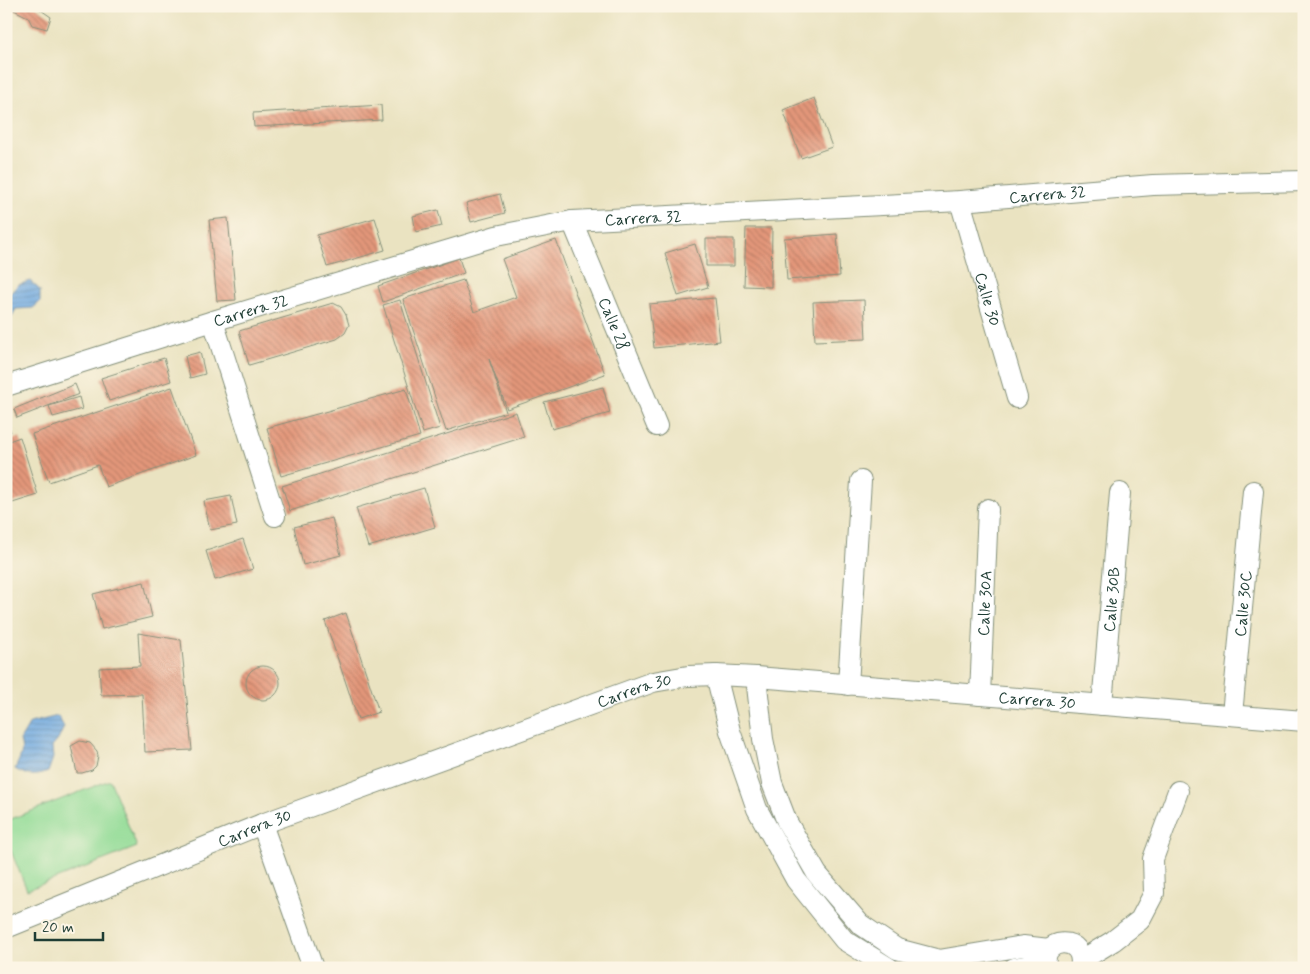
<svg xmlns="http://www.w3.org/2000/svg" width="1310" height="974" viewBox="0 0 1310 974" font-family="Mynerve,sans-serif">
<defs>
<pattern id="water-rules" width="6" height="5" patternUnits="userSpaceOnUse" patternTransform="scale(1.25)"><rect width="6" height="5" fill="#70a9e0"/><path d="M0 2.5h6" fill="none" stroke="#5b8bb6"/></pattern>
<pattern id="building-back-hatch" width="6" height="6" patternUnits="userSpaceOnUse" patternTransform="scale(1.25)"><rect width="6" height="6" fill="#e4977a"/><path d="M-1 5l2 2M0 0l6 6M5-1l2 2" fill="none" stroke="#b87c65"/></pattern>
</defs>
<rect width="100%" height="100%" fill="#fcf5e5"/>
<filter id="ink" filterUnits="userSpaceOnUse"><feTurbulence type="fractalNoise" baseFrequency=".02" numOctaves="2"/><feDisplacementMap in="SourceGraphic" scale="10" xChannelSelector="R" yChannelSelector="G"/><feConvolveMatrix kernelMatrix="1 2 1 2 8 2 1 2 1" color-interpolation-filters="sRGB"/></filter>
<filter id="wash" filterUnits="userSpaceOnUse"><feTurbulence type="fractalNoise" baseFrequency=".0096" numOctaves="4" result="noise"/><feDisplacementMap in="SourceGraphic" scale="20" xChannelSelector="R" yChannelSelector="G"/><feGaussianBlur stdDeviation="1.12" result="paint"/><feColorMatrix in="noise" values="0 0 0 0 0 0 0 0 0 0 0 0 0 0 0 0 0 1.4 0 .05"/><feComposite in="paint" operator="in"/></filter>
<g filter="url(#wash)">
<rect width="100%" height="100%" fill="#eae3c1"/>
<path fill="#93dc97" stroke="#598c66" d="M110,780L137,847L27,890L6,839V821Z"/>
<path fill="url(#water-rules)" stroke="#48738a" d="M30,281L40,290V302L33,308L16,309L6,327V298L18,285Z
M58,716L64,727L58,740L52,747L53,758L48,772C35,777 27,776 15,769C20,757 24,753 20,740L30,723Z"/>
<g id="blocks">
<path fill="url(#building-back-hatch)" d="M6,6H35L51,17L47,29L32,25L28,17Z
M814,98L832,147L801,158L783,110Z
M381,105L382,120L254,127L253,113Z
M500,194L505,213L471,222L466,203Z
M438,210L442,226L416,232L413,216Z
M228,218L236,300L217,301L209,220Z
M375,218L385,250L327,267L317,235Z
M746,228H772L771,287L744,286Z
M837,234L840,276L787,280L784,238Z
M706,239H734V266H706Z
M556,240L605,374L507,409L489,359L506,412L446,431L403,299L463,280L474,312L516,297L502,259Z
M695,244L708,287L678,296L665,253Z
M459,258L464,273L383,302L378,286Z
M715,298L720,341L654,348L649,304Z
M400,300L440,428L423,433L383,305Z
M864,300L866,339L815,341L813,302Z
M333,303L341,307L346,315L349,325L345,333L337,339L249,365L239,331Z
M200,352L205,374L190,378L185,356Z
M164,358L171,381L109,401L101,378Z
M75,384L79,394L17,418L14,409Z
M172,387L196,455L106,487L98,465L49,482L32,434Z
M603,387L610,413L552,429L544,402Z
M406,389L420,436L281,476L267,428Z
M79,397L82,409L53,417L49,406Z
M516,412L524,437L290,511L282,486Z
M6,418L11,432L6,434Z
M20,437L38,495L6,505V442Z
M424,488L435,527L368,547L356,508Z
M231,496L237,525L210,530L204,501Z
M332,518L341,555L303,565L294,527Z
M243,539L253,569L215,580L206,551Z
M144,582L152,617L102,629L93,594Z
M346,613L379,712L358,719L325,621Z
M138,633L181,640L192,750L145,752L142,694L101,695L99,668L140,666Z
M246 683a17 17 0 1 1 34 0a17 17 0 1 1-34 0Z
M80,741L90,743L97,751L98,756L96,766L92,770L82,773H77L71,746Z"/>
</g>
</g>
<g filter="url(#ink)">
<use href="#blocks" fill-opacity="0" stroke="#84907a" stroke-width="1"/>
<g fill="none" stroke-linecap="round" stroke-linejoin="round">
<g stroke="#84907a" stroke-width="22">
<g id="street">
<path id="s1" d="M960,201L1017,398"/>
<path id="s2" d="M572,221L657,426"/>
<path d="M213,321L275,516"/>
<path id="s3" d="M6,386L213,321L496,236L572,221L960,201L1153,185L1304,181"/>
<path d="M716,675L730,731L757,809L796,880L844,940L889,968"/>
<path d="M756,677L763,739L772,783L787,822L817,874L860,924L897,949L939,960L1023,946L1049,949"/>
<path d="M848,685L861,481"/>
<path id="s4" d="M980,695L988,509"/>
<path id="s5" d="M1102,705L1120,493"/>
<path id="s6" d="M1232,715L1253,491"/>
<path d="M262,824L313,968"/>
<path id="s7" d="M6,928L262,824L653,682L688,676L716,675L756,677L1304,721"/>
<path d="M1082,960L1113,941L1140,920L1154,893L1153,859L1178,791"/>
<path d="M1014,968L1030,965L1046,966"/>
<path d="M1047,968C1037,936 1088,934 1080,968"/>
</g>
</g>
<use href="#street" stroke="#fff" stroke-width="20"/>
</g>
</g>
<g text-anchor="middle" stroke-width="5" stroke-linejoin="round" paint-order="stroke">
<g font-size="16" fill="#1f3d34" stroke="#fcf5e5">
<text dy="6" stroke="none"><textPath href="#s3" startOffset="1066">Carrera 32</textPath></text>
<text dy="6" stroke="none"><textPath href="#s3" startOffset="661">Carrera 32</textPath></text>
<text dy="6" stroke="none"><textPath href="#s1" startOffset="102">Calle 30</textPath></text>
<text dy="6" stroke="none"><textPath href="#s3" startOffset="256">Carrera 32</textPath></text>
<text dy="6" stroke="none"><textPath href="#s2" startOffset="111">Calle 28</textPath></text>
<text dy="6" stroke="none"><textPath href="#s5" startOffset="106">Calle 30B</textPath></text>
<text dy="6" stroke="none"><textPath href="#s4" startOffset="92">Calle 30A</textPath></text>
<text dy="6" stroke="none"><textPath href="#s6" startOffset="112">Calle 30C</textPath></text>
<text dy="6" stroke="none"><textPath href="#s7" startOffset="672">Carrera 30</textPath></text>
<text dy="6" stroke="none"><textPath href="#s7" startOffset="1078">Carrera 30</textPath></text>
<text dy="6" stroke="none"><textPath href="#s7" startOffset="268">Carrera 30</textPath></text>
</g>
</g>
<rect width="1310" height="974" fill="none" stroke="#fcf5e5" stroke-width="25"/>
<path d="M35 932v8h68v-8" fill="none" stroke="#1f3d34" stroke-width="2.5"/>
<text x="42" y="932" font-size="15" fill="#1f3d34" stroke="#fcf5e5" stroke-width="4" paint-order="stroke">20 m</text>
</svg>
